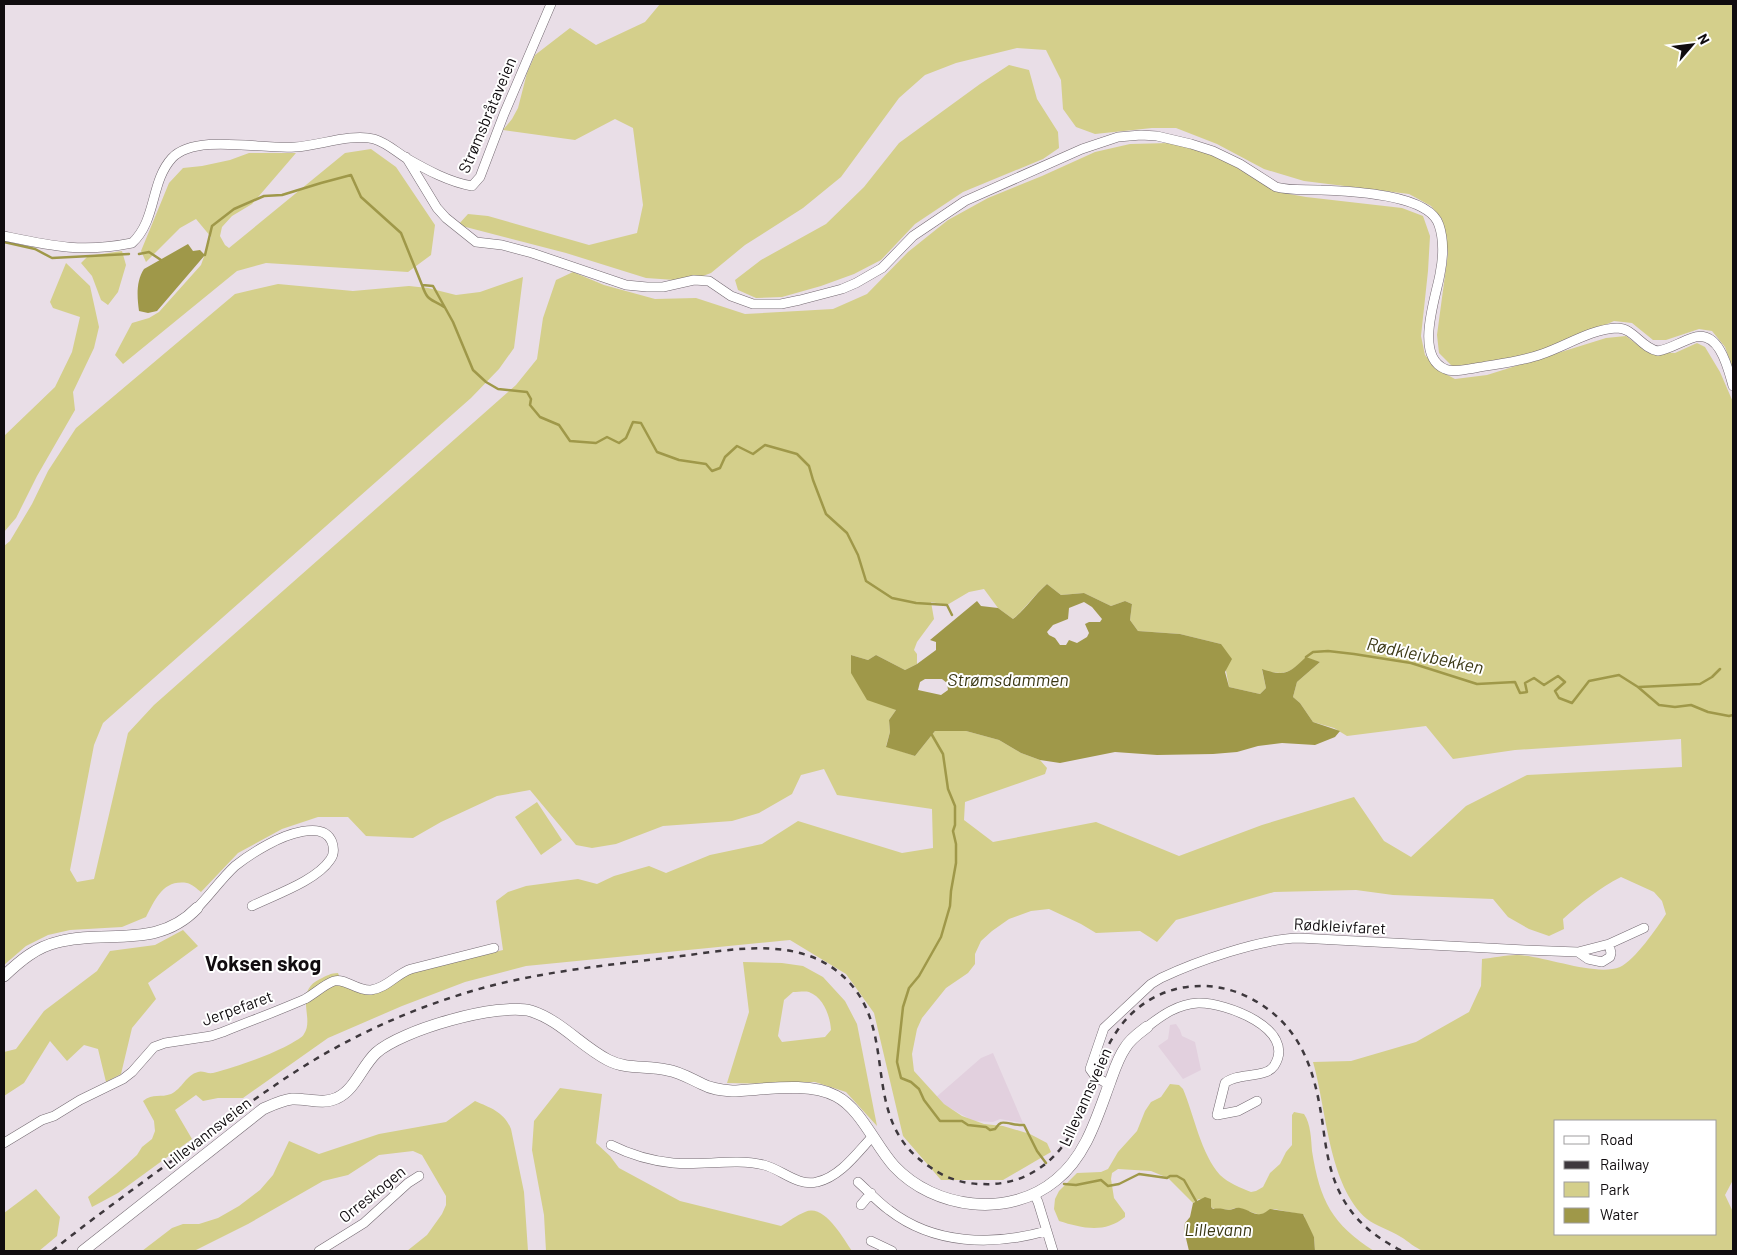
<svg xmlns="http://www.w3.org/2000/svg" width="1737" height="1255" viewBox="0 0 1737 1255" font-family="Barlow,sans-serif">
<rect width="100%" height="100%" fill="#e9dee7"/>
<path fill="#e2d0de" d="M1176,1024L1180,1030L1182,1036L1195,1042L1201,1070L1183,1079L1158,1046L1168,1039L1170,1025Z
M993,1053L1023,1123L1000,1119L993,1122L973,1121L934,1099L981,1058Z"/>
<path fill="#d4cf8b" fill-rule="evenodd" d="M660,4H1733V369L1725,347L1712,331L1699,329L1666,340H1653L1632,323L1614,321L1551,349L1471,367L1452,366L1439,353L1437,335L1448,253L1442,219L1431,206L1409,194L1304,181L1264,169L1217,144L1176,128H1152L1095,134L1076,127L1063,109L1061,80L1046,50L1017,48L956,63L925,75L899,98L841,177L803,208L745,245L711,273L689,281L646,278L566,253L458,225L468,214L488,216L589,245L637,233L643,205L633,128L615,119L575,140L503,130L512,119L518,108L527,73L535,55L570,28L596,45L645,22Z
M1009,65L1029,70L1037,99L1058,132L1059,148L1043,159L963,192L915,224L881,260L854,274L821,286L782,297L756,298L738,290L735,280L761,260L826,224L864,187L899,143L980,84Z
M1169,143L1214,154L1278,192L1306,197L1402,208L1423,216L1430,236L1428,271L1421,336L1425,355L1438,370L1455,379L1487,375L1606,338L1626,336L1647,352L1675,353L1697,343L1705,347L1720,372L1733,402V1180L1725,1195L1733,1212V1251H1423C1414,1247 1409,1242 1401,1237C1392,1231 1374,1225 1367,1219C1328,1185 1327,1110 1313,1062L1351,1061L1416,1042L1469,1012L1481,986L1482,959C1493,958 1505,955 1517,955C1545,956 1596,977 1620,967C1635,960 1657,928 1666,914L1662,901L1654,892L1621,877C1599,888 1581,903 1563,919L1564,929L1549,936L1529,929L1508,917L1493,899L1393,895L1356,890L1274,892L1176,920L1157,942L1140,931L1096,933L1081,924L1049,909L1031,911L1009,919L992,931L981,941L975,954V964L968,973L946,988L922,1018L917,1029L912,1054L914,1071L944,1104L962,1116L984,1124L1003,1126L1030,1134L1047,1143L1051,1152L1003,1180H941L903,1136L874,1013L846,974L790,940L526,966L465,982L402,1006L328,1038L243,1098H218L203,1101L196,1095L175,1110L192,1139L118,1193L92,1207L88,1197L116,1174L137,1155L142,1147L152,1139L155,1131L154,1121L143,1101C153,1093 161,1098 171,1094C182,1089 186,1075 198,1072C202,1070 207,1074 213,1073C236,1067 271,1055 292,1043C296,1040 302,1038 304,1034C315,1018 293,992 320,979C326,976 331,973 338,973L342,984L362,992L410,972L503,950L496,901L508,892L526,886L578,879L597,884L614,876L649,866L666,873L710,855L762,844L798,821L902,853L933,848L932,809L837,795L824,769L801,775L792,794L759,813L732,821L663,826L616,844L592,848L576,845L530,790L497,796L441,822L413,838L366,836L348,817H318L282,829L238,853L201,892C197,889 192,884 187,883C163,879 155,900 146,917L122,927L70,930L48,935L26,946L4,965V546L10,541L32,504L48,471L76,428L235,294L278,284L353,291L409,286L428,288L456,295L480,292L523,277L514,348L499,369L471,398L103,723L94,745L70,870L77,882L94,879L128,733L154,705L516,385L537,359L543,318L556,280L573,272L604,285L655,299L696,298L745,314L833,309L867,294L908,252L948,220L988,198L1042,176L1095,152L1130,144ZM1047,584L1061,595L1084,593L1111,606L1125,601L1132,604L1130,620L1138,631L1180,634L1221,644L1229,687L1260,694L1266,688L1262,670C1286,676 1289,673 1306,658L1320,662L1297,682L1293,697L1300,703L1313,722L1334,728L1347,736L1426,726L1453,759L1515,750L1681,739L1682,767L1527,775L1466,806L1411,857L1384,841L1354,797L1262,825L1179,856L1096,822L993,842L964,820L965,802L1045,774L1047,768L1040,760L1021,753L999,740L966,731H935L915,756L886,746L890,732L889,720L896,710L851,655L868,660L876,655L905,670L917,664V654L914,650L917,642L934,619L931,602L947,605L969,592L984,589L998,608L1013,619C1026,608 1034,595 1047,584ZM1556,1121H1716V1234H1556Z
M371,149L396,167L435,225L431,255L408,272L266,263L237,271L123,364L115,355L132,323L149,318L159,312L201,265L211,237L196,219L180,228L146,262L141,251L169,183L183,168L202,166L230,160L249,153H296L252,204L232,216L222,227L220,236L225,245L229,248L345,153Z
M122,251L126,265L118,292L108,305L101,300L92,276L81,263L88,256Z
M66,263L90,286L99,327L94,348L73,392L75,410L37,476L16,518L4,532V436L55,387L72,352L80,317L53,308L50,302Z
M537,802L562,840L541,855L515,817Z
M183,930L198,946L148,983L156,999L132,1028L121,1074L106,1082L98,1049L84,1045L67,1061L50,1041L24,1083L4,1096V1052L16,1049L44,1011L97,971L110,951L155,945Z
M743,962L782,963L803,966L823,977L845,1001L857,1024L877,1126L846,1092L815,1082L770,1084L727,1083L749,1012ZM793,992C798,992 805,991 809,992C824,998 830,1016 831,1030L825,1037L782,1042L778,1036L784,1000Z
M1170,1084L1179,1085L1183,1089C1194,1115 1201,1154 1220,1175C1228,1183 1241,1188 1251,1192L1256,1191L1263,1187L1270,1173L1280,1164L1286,1152L1292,1145V1115L1294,1112L1304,1114C1311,1124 1311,1140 1312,1151C1320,1201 1332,1224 1374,1251H1315L1314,1237L1306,1224L1304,1215L1274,1209L1260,1215L1245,1210L1235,1208L1229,1210C1223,1208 1215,1211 1211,1207V1201L1199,1199L1193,1203L1168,1178L1151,1171L1118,1169L1112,1173L1111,1179L1114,1198L1125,1213V1217C1104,1234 1082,1228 1059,1221L1054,1209L1055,1199L1059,1191L1077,1173L1101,1172L1108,1169L1118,1152L1137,1131L1145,1111L1151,1102L1161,1097Z
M560,1088L602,1094L596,1143L610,1156L619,1168L680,1201L781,1226C789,1221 797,1215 805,1212C824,1203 843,1238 852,1251H546L544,1215L532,1150L534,1121Z
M475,1101C491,1108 504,1112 511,1129L524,1192L528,1251H407L427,1235L442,1214L446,1205V1196L422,1155L413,1151L379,1155L348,1175L323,1181L248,1224L194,1251H142L172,1228L183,1224H199L218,1218L239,1206L260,1190L273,1175L289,1141L319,1154L379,1134L446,1122Z
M36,1189L60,1217L57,1236L39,1251H4V1213Z"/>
<path fill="#9f9849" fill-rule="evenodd" d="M188,244L193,251L200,250L205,255L157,311L148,313L139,311C137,297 136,281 144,269Z
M1047,584L1061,595L1084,593L1111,606L1125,601L1132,604L1130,620L1138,631L1180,634L1221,644L1232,659L1225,672L1229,687L1260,694L1266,688L1262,669C1286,677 1289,673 1306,657L1320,662L1297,682L1293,697L1300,703L1313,722L1340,731L1335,737L1315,745L1282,743L1258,746L1237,752L1213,754L1157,755L1115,752L1060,763L1040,760L1021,753L999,740L966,731H935L915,756L886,747L890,732L889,720L896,710L867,700L851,673V655L868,660L876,655L905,670L917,664L936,650V642L930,640L977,601L981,606L998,608L1013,619C1026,609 1034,595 1047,584ZM1084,602L1092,607L1102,619L1100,622H1089L1085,624L1089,633L1087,637L1077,643L1069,640L1066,645H1060L1055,638L1049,635L1047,632L1053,625L1068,619L1069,608ZM925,679H942L947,683L948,690L941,695L918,690L920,682Z
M1205,1197L1211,1199V1207L1213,1209C1219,1208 1223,1209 1229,1210C1233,1210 1236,1207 1240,1208C1254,1211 1256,1220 1270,1209L1303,1214L1314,1237L1315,1251H1189L1184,1230L1185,1223L1190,1217L1193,1203Z"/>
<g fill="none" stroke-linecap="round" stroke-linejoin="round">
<path stroke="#9f9849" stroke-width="2.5" d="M4,242L35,249L52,258L129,254
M139,254L149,252L161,260
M205,255L212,226L234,209L264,196L282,195L321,183L351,175L361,197L401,233L422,285L433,286L453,322L473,370L486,382L498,389L527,392L531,399L530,405L540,417L559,425L570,441L596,443L607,437L619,443L626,438L633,422L641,423L657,452L679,460L706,464L712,471L720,468L725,457L737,446L753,454L765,445L797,454L809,466L813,480L826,514L847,533L858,555L866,581L892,598L916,603L947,605L952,615
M422,285C428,302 430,298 444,307
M1306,657L1313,652L1328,651L1354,654L1411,663L1477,684L1515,682L1520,693L1527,692L1525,683L1534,678L1544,685L1558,676L1565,682L1555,691L1559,698L1572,703L1589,681L1619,675L1638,687L1659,705L1675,707L1691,705L1708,712L1729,716L1733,715
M1639,687L1700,684L1712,677L1720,669
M932,735L943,754L948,789L955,806V825L953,831L956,844V863L951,891L950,906L941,937L919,976L909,988L903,1007L897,1062L901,1078L911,1082L919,1089L924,1100L940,1121H962L968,1125L986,1127L990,1130L995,1129C997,1127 998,1124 1001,1123C1004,1121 1017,1126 1024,1125L1037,1151L1046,1163
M1064,1184L1076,1185L1101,1180L1108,1186L1119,1184L1139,1174L1167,1178L1170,1176H1177L1184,1180L1196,1201"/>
<g stroke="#746a72" stroke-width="10">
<path id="minor" d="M406,157L437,208L446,218L476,242L502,245L532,253L626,285L647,287H663L694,280L709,281L731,296L753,304H781L800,300L842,289L856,283L882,268L913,236L965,201L1082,149L1118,137L1141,135L1157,136L1191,144L1213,151L1240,164L1276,187C1291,191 1306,189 1321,190C1350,191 1429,194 1439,225C1444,240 1443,259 1440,274C1436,297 1414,356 1445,369C1453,373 1466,369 1475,368C1497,364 1520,362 1542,354C1566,346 1591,329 1617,328C1634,328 1641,348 1658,351C1670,349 1680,342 1692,338C1719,328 1728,368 1733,386
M4,236C52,246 82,253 132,243C157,220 150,182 172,158C196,133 263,150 295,147C318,146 351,133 374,139C387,143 395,151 406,158C427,170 449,182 472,186L480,177L504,114L551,4
M197,908C210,895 221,879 235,866C245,858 256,851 267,845C283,836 323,819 332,842C334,848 334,855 330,860C316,881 274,895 252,906
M1578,952L1588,959L1602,962L1610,957L1611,953L1609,944
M1147,1027C1162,1015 1178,1004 1198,1003C1225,1002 1298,1029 1274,1066C1265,1079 1237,1072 1225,1083L1217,1115L1238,1111L1257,1101
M1109,1085L1095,1076L1090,1069L1104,1028L1151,984L1161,978C1197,961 1260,939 1299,938L1525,950L1578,952L1609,944L1644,928
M4,1143L42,1120L54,1116L80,1100L123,1079L132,1072L154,1047L165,1043L211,1036L223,1032C250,1021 278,1011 305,999C314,994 325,984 334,981C346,978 356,991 371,990C387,988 396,974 411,969L494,948
M611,1145C629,1154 653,1161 673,1163C703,1166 734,1158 764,1165C781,1169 798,1187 817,1182C840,1177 857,1153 872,1137
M858,1182C868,1191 878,1202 889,1210C934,1245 993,1246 1046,1231
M1034,1194L1038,1202L1053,1251
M861,1205L871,1193
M871,1241L892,1251
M319,1251L364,1223L408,1183L419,1176"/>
</g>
<g stroke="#746a72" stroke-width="12">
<path id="tertiary" d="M4,976C20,961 36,947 58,942C106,929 157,950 197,908
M83,1251L263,1109C272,1105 282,1100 292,1099C306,1098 323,1105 337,1098C355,1090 362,1066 376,1053C401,1030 499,1002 531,1011C560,1020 581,1046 608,1060C627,1070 647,1065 667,1070C680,1072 691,1079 702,1084C711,1089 721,1090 732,1091C763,1090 808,1081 836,1096C861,1109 875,1145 894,1166C934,1209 1009,1219 1056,1180C1086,1156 1097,1117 1110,1082C1114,1071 1118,1058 1125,1048C1130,1039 1139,1033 1147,1027"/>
</g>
<use href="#minor" stroke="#fff" stroke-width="9"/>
<use href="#tertiary" stroke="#fff" stroke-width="11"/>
<path stroke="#3e383d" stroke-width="2.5" stroke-dasharray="6 6" stroke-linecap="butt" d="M52,1251C93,1218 135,1188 177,1157C209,1133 241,1108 274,1086C334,1044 401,1012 472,991C540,971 611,965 681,956C737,949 803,935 847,980C901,1035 857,1120 930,1167C945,1178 963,1184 982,1184C1000,1185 1019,1181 1035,1171C1086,1141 1086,1076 1117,1031C1131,1010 1152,995 1176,989C1200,983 1226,986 1248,997C1302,1024 1315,1071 1323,1126C1326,1150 1330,1175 1342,1197C1356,1223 1377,1238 1402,1251"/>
</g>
<g text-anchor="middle" stroke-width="4" stroke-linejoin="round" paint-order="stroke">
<g font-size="16" fill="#100c0f" stroke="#fff">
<text transform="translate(487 115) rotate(-67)" y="6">Strømsbråtaveien</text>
<text transform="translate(1340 926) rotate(3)" y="6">Rødkleivfaret</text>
<text transform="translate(237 1008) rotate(-20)" y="6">Jerpefaret</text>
<text transform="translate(1085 1097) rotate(-66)" y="6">Lillevannsveien</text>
<text transform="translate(207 1133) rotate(-38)" y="6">Lillevannsveien</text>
<text transform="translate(372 1194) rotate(-39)" y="6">Orreskogen</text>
</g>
<g font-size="18" font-style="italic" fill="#3b3815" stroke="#fff">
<text transform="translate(1425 656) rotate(12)" y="6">Rødkleivbekken</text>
<text x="1008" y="686">Strømsdammen</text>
<text x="1218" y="1236">Lillevann</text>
</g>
<g font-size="21" font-weight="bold" fill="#100c0f" stroke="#fff">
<text x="263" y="971">Voksen skog</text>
</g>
</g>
<rect width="1737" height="1255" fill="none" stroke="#100c0f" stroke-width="10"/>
<rect x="1554" y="1120" width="162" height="115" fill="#ffffff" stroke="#9f9e9f"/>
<rect x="1564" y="1136" width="25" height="8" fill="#ffffff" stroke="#9f9e9f"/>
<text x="1600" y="1145" font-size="15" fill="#100c0f">Road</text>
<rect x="1564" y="1161" width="25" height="8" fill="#3e383d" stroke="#9f9e9f"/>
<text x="1600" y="1170" font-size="15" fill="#100c0f">Railway</text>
<rect x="1564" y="1182" width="25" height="15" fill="#d4cf8b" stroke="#9f9e9f"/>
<text x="1600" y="1195" font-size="15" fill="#100c0f">Park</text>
<rect x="1564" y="1208" width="25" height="15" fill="#9f9849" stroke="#9f9e9f"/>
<text x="1600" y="1220" font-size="15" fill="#100c0f">Water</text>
<g transform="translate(1692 45) rotate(62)" stroke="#ffffff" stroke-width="4" paint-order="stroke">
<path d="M0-4L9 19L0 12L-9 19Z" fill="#100c0f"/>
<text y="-8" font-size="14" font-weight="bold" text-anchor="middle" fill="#100c0f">N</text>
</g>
</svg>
